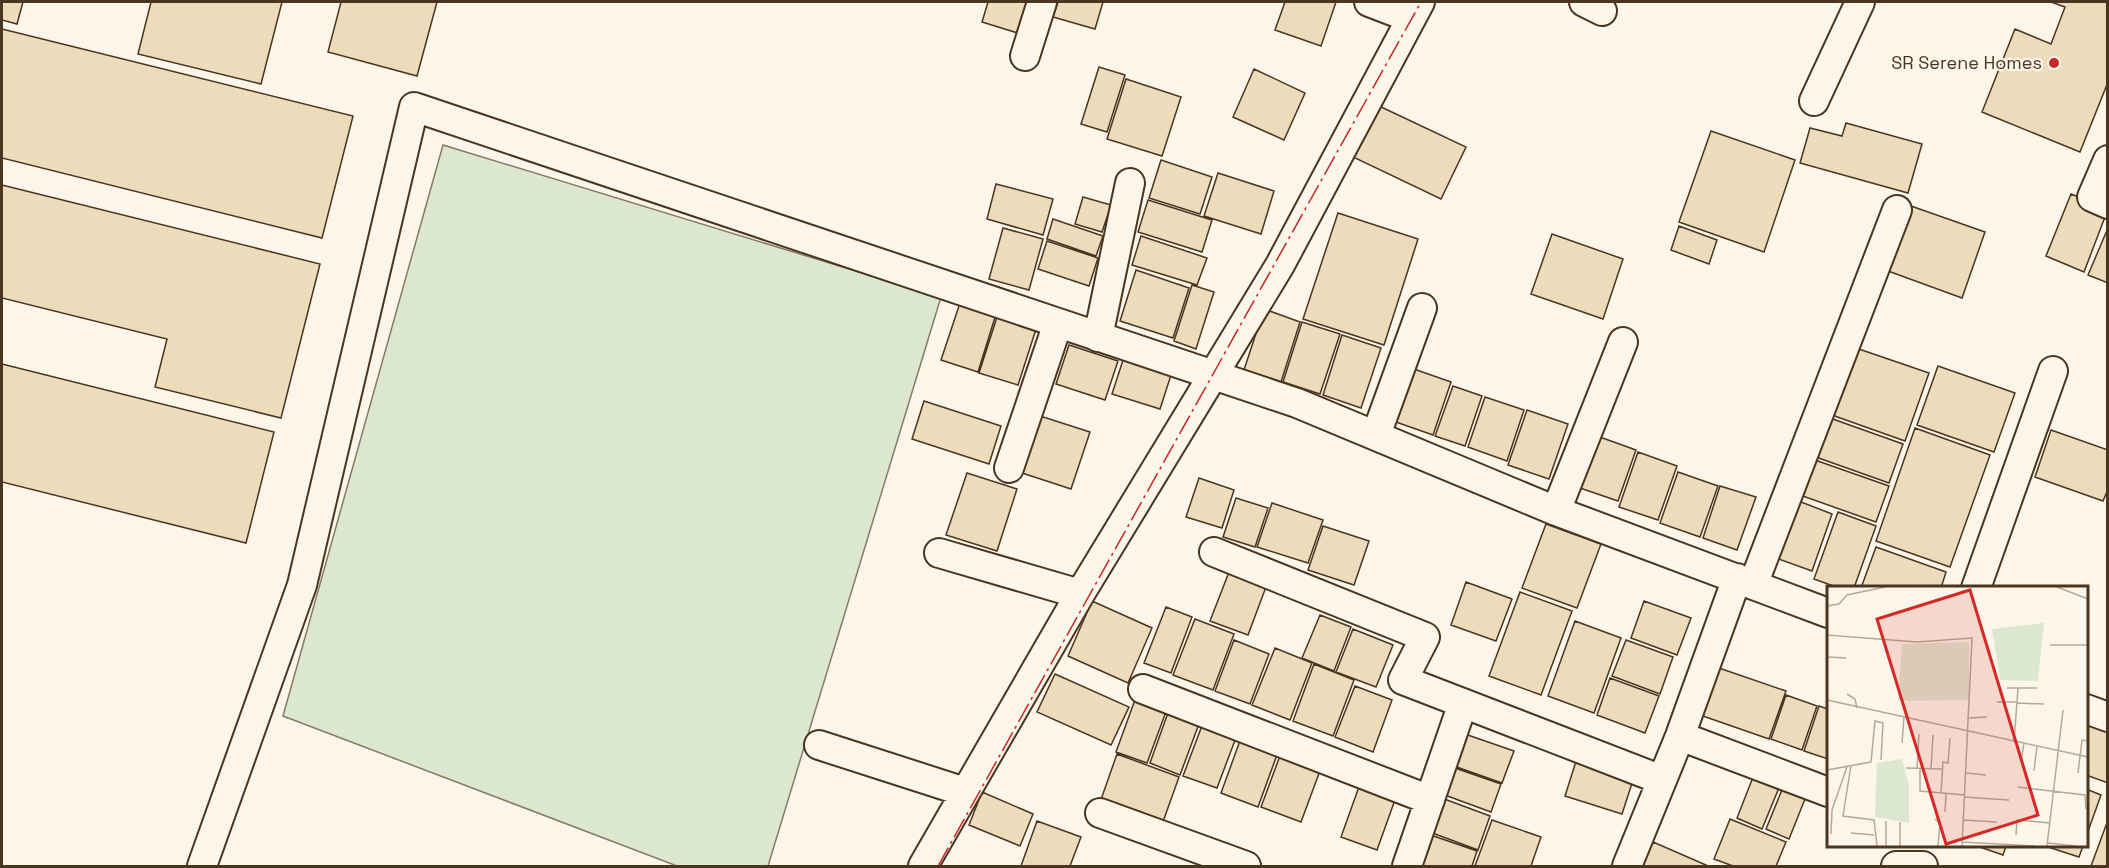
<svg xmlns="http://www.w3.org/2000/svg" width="2109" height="868" viewBox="0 0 2109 868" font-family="'Space Grotesk',sans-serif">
<rect width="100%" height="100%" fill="#fbf6e9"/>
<path fill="#dce7d0" stroke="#887966" stroke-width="1.5" d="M443,145L941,297L768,866H677L283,716Z"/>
<path fill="#ecdcbc" stroke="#4a3520" stroke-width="1.5" d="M2,2H23L17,24L2,20Z
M151,2H282L261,84L138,54Z
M341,2H437L417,76L328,52Z
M988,2H1035L1024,35L982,22Z
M1058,2H1103L1095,29L1053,17Z
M1285,2H1336L1321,46L1275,30Z
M2051,2H2108V82L2080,152L1982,112L2015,29L2051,44L2065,7Z
M2,29L353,116L322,238L2,158Z
M1099,67L1125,75L1107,132L1081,124Z
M1254,69L1305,93L1284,140L1233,117Z
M1126,79L1181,97L1162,156L1107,139Z
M1377,105L1466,147L1441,199L1353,157Z
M1846,123L1922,144L1908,193L1800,163L1810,128L1842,136Z
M1711,131L1795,160L1764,252L1679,222Z
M1161,160L1212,177L1200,214L1149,198Z
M1218,173L1274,191L1261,234L1204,216Z
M996,184L1053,199L1043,235L987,219Z
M2,185L320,264L281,418L155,387L167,339L2,298Z
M2071,194L2108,209L2084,272L2046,256Z
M1083,197L1111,205L1102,232L1075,224Z
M1148,200L1212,220L1202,252L1138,232Z
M1911,206L1985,232L1962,298L1888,271Z
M1338,213L1418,239L1384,345L1303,319Z
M1053,219L1103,236L1096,256L1047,239Z
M1679,226L1717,240L1709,264L1671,250Z
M1003,228L1043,239L1029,290L989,279Z
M2108,228V283L2088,275Z
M1552,234L1623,259L1603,319L1531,294Z
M1141,236L1207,258L1197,285L1132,265Z
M1047,241L1098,258L1089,286L1038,269Z
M1136,270L1189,288L1173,338L1120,321Z
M1192,285L1214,292L1196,349L1174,341Z
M960,303L996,314L978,372L941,360Z
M1264,309L1300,322L1281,382L1244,370Z
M998,314L1037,326L1018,385L979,373Z
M1302,322L1340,334L1320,394L1283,382Z
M1342,335L1381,348L1361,408L1323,395Z
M1069,345L1118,361L1105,400L1056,384Z
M1853,347L1929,373L1905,441L1829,414Z
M1123,360L1171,375L1160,409L1112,394Z
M2,364L274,432L246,543L2,482Z
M1938,366L2015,393L1994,452L1917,425Z
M1411,368L1451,382L1433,435L1393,421Z
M1453,386L1482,396L1465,446L1435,436Z
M1485,397L1524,410L1507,461L1468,447Z
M924,401L1001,426L989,464L912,439Z
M1527,410L1568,424L1549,479L1508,465Z
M1037,415L1090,432L1071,489L1019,472Z
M1827,417L1903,444L1889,483L1813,456Z
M1915,428L1990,455L1950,567L1876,541Z
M2051,430L2108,450V489L2103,501L2035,477Z
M1597,436L1636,450L1618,501L1580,488Z
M1638,452L1677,466L1658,520L1619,507Z
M1812,459L1889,486L1876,522L1800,495Z
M1678,472L1718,486L1700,537L1660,523Z
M967,473L1017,489L997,551L946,535Z
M1199,478L1234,490L1222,528L1186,517Z
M1720,486L1756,497L1737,550L1703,538Z
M1236,498L1268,508L1255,547L1223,537Z
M1796,500L1832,514L1812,571L1776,558Z
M1272,503L1323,520L1308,563L1257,547Z
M1838,512L1876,526L1854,588H1839L1814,579Z
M1546,524L1601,544L1577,608L1522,588Z
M1323,526L1369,541L1354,585L1308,570Z
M1876,547L1946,572L1941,588H1861Z
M1229,572L1266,587L1248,635L1210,621Z
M1466,582L1512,599L1496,641L1451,625Z
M1520,592L1572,611L1541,695L1489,676Z
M1092,601L1152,628L1128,683L1068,656Z
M1644,601L1691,618L1677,655L1631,638Z
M1166,607L1192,617L1171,673L1144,663Z
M1320,615L1351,627L1334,671L1302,658Z
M1195,619L1234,634L1213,690L1173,675Z
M1575,621L1621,638L1594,713L1548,696Z
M1353,629L1393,645L1376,687L1336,672Z
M1234,640L1269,654L1250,704L1215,691Z
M1626,640L1673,657L1660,694L1612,676Z
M1275,648L1312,663L1290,720L1252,705Z
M1314,664L1354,680L1333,736L1293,721Z
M1716,667L1786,691L1769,739L1700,715Z
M1055,674L1129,707L1111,745L1037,712Z
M1610,678L1659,696L1645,733L1597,715Z
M1355,686L1392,700L1373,752L1335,737Z
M1786,695L1817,706L1802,750L1771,739Z
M1136,697L1167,709L1147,763L1116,752Z
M1819,706L1828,709V759L1804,751Z
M1169,710L1200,721L1180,775L1150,763Z
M1203,723L1237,735L1217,788L1183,776Z
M2086,723L2108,731V783L2086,775Z
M1462,733L1514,751L1502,783L1451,765Z
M1241,738L1278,752L1258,807L1221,793Z
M1281,753L1321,768L1301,822L1261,807Z
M1117,754L1179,777L1160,830L1098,808Z
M1578,755L1635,774L1622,814L1565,796Z
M1452,767L1501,784L1491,812L1442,794Z
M1757,767L1783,778L1762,829L1737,818Z
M1786,780L1809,789L1789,839L1766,829Z
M1360,784L1396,797L1377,850L1341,837Z
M2086,789L2101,795L2086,837Z
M982,792L1033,814L1020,846L969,825Z
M1439,797L1490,816L1478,850L1427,831Z
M1730,819L1786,842L1776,866H1733L1714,859Z
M1492,820L1541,837L1531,866H1475Z
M2108,820V866H2091Z
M1037,821L1081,837L1070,866H1021Z
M1422,832L1477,851L1472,866H1410Z
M1653,842L1706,865L1705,866H1642Z
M1977,846H2006L2003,855Z
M2045,846H2083L2079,857Z"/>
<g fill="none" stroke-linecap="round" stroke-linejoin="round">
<g stroke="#4a3520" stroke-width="32">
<path id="minor" d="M1369,2L1411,18
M1584,2L1602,11
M1025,56L1042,2
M1814,101L1860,2
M2108,160L2092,197L2108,204
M1098,337L1130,183
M1376,435L1422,308
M1009,468L1058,323
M1556,511L1623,342
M1214,552L1425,637L1403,680L1662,780
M939,553L1080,594
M1753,585L1897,210
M1976,588L2053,371
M1143,689L1430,800
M2086,709L2108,717
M1680,736L1828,792
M819,745L965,792
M1100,813L1246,866
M202,866L302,585L414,107L1297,403L1556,511L1828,613
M923,866L1080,594L1280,265L1420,2
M1407,866L1463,703
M1627,866L1680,736L1737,578
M1896,866H1923"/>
</g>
<use href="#minor" stroke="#fbf6e9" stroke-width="28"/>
<path stroke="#c62828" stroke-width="1.5" stroke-dasharray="21 4.5 3 4.5" stroke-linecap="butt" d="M938,866L1421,2"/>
</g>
<circle fill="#c62828" stroke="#fbf6e9" stroke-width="2" cx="2054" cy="63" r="6"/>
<g text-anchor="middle" stroke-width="4.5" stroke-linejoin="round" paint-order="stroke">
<g font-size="18" fill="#4a3520" stroke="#fbf6e9" text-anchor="end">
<text x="2042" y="69">SR Serene Homes</text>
</g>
</g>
<g transform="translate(1827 586)">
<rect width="261" height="261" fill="#fbf6e9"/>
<path d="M217,37L211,95L173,94L165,43ZM142,56V114L71,115L75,58ZM75,173L82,200V237L48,231L50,177Z" fill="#dce7d0"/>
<path fill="none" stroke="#b4a999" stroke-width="1.5" d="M230,1L261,13M0,20L12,18L20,9L58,1M0,49L90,56L145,52L135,260M223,59H261M0,71L19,72M180,102H210M20,108L28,113L30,122M0,114L261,171M170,116H190M190,117L217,118M142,132L160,131M187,156L191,102M75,157L77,131M194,176L197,157M24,179L16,230L47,234L50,260M79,182L115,183M90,183L92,148M93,183V205L138,209M104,183L106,149M0,184L44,176L48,135L56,137L54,174M207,185L210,160M139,187L159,189M251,187L255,154L261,155M191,201L258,209L259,223M114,207L116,176L121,177L123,152M137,211L182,214M118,226L119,208M108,233L113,237L111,260M136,234L170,236M73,236V260M24,247L47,249M4,248L5,224L20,181M189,249L190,234L223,237M135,256L207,260M221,257L249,260M59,260V235M220,260L236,124"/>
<path fill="#d62828" fill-opacity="0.15" stroke="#d62828" stroke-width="3" d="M143,4L211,229L119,258L50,33Z"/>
<rect width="261" height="261" fill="none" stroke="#4a3520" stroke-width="3"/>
</g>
<rect width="2109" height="868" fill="none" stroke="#4a3520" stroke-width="6"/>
</svg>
